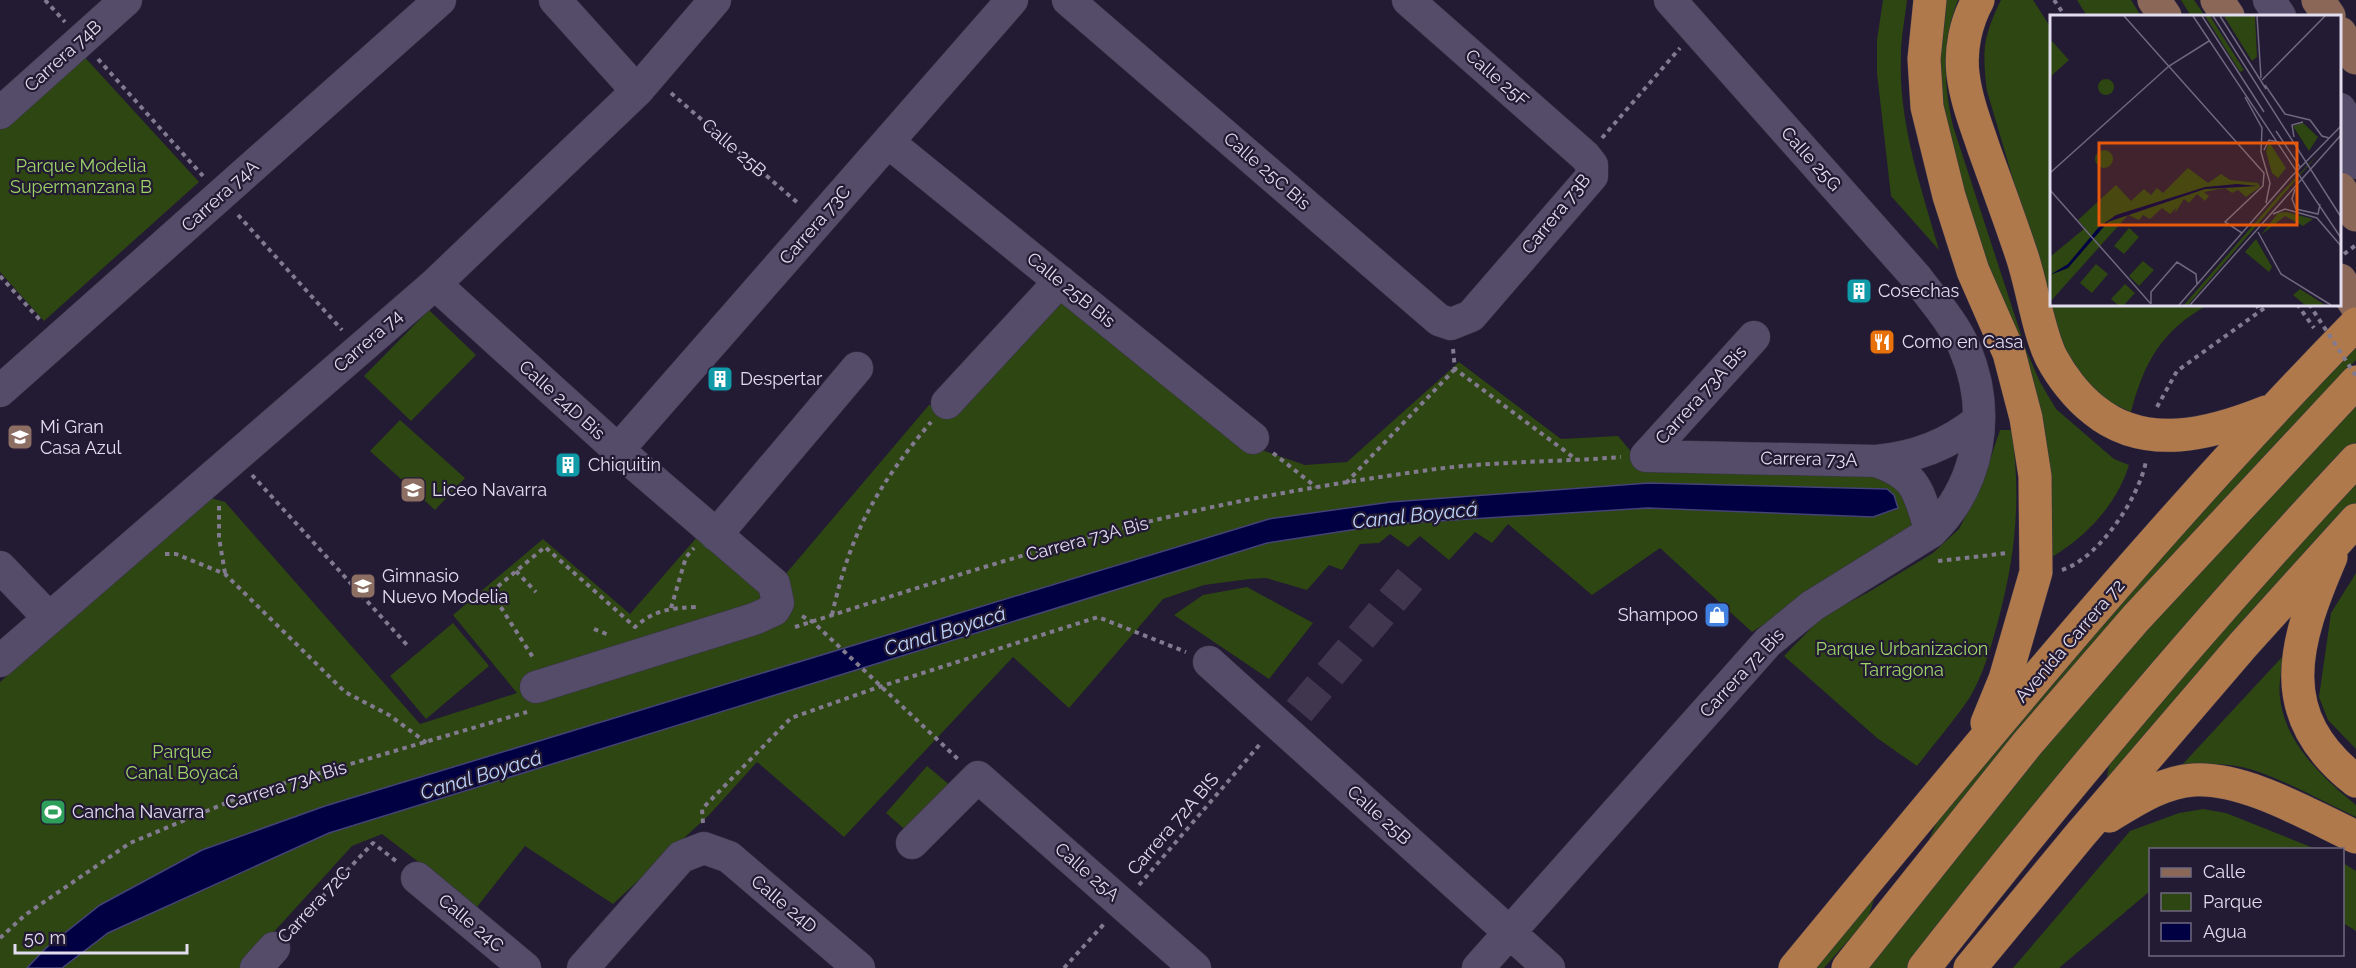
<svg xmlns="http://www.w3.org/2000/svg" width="2356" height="968" viewBox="0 0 2356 968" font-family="Raleway,sans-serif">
<rect width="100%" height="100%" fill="#231a33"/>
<path fill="#2e4612" d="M1883,0H1907C1905,18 1901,37 1901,55C1898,122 1921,187 1939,250L1891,196L1877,73V40Z
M1942,0H1958C1942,41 1943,83 1953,126L2026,350L2040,382L2056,409L2114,459L2129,465C2117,504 2087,536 2052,557L1943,126L1938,24Z
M2001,0H2033L2051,28L2052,304L2208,305C2162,330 2144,362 2131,412L2103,399L2087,384L2062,346L1987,91C1982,50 1983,37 2001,0Z
M2077,0H2131L2141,16H2087Z
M2181,0H2194L2205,16H2191Z
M80,52L199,182L44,321L0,272V124Z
M1058,294L1247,445L1305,465L1347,462L1459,362L1561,439L1618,436L1643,466L1891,471L1915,518L1907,533L1752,632L1660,548L1592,595L1508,524L1492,543L1475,532L1449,560L1420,536L1408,547L1390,534L1379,543L1360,544L1342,570L1329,565L1307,590L1266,578L1249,579L1204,585L1163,599L1069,708L1013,657L844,837L757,762L710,814L613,904L525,846L477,907L382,834L352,846L241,968H0V682L207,497L225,502L420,724L517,693L453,615L543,539L630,614L698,536L784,576L929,405L952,410Z
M429,310L476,355L411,421L364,376Z
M2356,338V360L2246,477L1922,855L1943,808L2120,599Z
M2356,397V442L2222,585L1908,968H1858L2043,742Z
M400,420L465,478L435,510L370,451Z
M2000,430H2012C2021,502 2016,555 1997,625C1990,650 1983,675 1970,697C1954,721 1934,744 1917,766L1877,738L1784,656L1823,616L1867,593L1933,553L1959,529L1981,487Z
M2356,478V503L2313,548L2105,787L2110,761Z
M2356,573V749L2328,720L2319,697L2331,613Z
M1247,587L1313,623L1269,679L1174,615L1203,595Z
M453,623L489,666L426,719L390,676Z
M2283,656C2282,669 2278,685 2280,698C2285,743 2323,778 2356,805V817C2324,802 2269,771 2236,766C2217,763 2200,764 2181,766Z
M927,766L951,786L910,834L886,813Z
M2203,809L2226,813L2316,849L2150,850V891L2059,968H2013L2130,831L2179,813Z
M2343,863L2356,871V931L2343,923Z
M1876,893L1868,918L1824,968H1811Z"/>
<path fill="#000042" stroke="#444276" stroke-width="1.5" d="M1649,483L1887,489L1894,495L1898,508L1873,517L1648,508L1390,524L1267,543L329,833L108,933L62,968H27L46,948L100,905L202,850L325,806L1269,519L1391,502Z"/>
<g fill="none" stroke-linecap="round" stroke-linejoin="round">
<path stroke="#40374f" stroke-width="32" stroke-dasharray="32 16" stroke-linecap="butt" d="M1299,711L1410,579"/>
<g stroke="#3b3549" stroke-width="33">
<path id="minor" d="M555,0L637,91
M1068,0L1439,320L1451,324L1471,316L1592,176V165L1585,156L1408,0
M2269,0L2280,16
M2340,109L2356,134
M0,113L126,0
M2340,137L2356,163
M888,142L1253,438
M435,284L618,450L774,584L778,603L774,610L754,619L536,687
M0,391L440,0
M947,403L1060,281
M618,450L1012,0
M1646,456L1876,461C1919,476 1918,492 1931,532
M1646,456L1754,337
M1876,461C1916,457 1948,445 1979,420
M716,535L857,368
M0,567L48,617
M0,661L435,284L637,91L715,0
M1209,662L1549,968
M912,843L978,777L1195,968
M417,878L525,968
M256,968L274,948
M583,968L681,857L704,848L729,857L859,968
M1478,968L1768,642L1812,606L1931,532C1980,484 1992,413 1965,349C1954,323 1933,300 1916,277L1670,0"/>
</g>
<g stroke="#3b3549" stroke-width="34">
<path id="major" d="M2154,0L2165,16
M2217,0L2228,16
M2318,0L2329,16
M2340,33L2356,58
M2340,189L2356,215
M2340,280L2356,305"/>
</g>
<g stroke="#3b3549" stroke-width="34">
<path id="highway" d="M1930,0L1924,59L1927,107L1949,196L1973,271L2009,353L2026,418L2035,476L2036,572L2005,679L1987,723
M1978,0C1966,22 1960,49 1963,74C1966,100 1976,125 1984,149C1997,185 2010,220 2022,256C2032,286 2038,330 2051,357C2061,376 2077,397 2094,410C2145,452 2211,434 2266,412
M2331,557C2294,643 2271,715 2356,781
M2109,816C2134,801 2162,782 2193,780C2245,777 2309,815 2356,837
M1795,968C1976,749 2157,527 2356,324
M1848,968L2027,744L2136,618L2356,382
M1924,968C2061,793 2204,622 2356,460
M1970,968L2080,835L2243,645L2356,520"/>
</g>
<path stroke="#827b90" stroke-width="4" stroke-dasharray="4.5 4.5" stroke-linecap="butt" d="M45,0L65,22
M2054,0L2065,16
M98,59L203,176
M671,93L799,204
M1602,138L1680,48
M238,215L342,330
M2344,254L2356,245
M0,276L40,320
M2256,304L2260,311
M2297,304L2314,328
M1453,349L1455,369L1577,460
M2157,407L2177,371L2270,304
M1273,453L1316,487
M252,475L407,645
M1346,483L1455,369
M219,506V538L225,573
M165,554H176L225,574L345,692L389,715L427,743
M1938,561L2008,553
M2062,570C2099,558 2139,498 2146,461
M516,571L536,592
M491,592L534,659
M484,598L545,547L635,627C654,610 671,608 696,607
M671,608L686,557L694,548
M832,615C850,533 877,486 931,422
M802,616L813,622L960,761
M795,627C921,587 1048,544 1177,515C1262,495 1349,481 1436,469C1498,461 1560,462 1621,457
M594,629L609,635
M703,823L702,809L791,718L879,687L1098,617L1186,652
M1139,885L1261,743
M291,930L373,843L396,861
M0,938L25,915L130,843L245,795L527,712
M1064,968L1104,924"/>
<use href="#minor" stroke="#544c68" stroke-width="32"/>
<use href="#major" stroke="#8b6757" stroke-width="33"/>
<use href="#highway" stroke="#b0794b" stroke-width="33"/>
<path stroke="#827b90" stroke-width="4" stroke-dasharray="4.5 4.5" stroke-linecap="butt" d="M2309,304L2356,376"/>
</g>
<defs>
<g id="building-square" transform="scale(1.35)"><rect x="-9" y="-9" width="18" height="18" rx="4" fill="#0f9aa8" stroke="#231a33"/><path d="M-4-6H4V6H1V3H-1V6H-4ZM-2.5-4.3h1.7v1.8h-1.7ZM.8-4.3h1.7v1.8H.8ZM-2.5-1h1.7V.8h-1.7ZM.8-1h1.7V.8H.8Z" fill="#fff"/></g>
<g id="restaurant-square" transform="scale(1.35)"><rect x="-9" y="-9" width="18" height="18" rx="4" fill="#e8710a" stroke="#231a33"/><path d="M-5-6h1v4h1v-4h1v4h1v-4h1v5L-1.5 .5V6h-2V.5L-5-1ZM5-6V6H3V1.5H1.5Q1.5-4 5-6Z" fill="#fff"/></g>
<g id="school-square" transform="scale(1.35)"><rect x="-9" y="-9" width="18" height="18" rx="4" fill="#8d6e63" stroke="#231a33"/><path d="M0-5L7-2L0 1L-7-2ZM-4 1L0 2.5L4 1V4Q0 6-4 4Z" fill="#fff"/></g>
<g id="shop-square" transform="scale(1.35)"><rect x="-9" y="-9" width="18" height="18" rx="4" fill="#3f7fe0" stroke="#231a33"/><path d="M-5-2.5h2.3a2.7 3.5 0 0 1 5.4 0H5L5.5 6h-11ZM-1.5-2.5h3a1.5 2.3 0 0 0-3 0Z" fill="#fff"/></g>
<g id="stadium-square" transform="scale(1.35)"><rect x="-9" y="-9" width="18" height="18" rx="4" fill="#2e9e5b" stroke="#231a33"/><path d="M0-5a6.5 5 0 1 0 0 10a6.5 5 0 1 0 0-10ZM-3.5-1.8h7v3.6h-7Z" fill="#fff"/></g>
</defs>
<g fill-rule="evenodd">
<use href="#building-square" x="1859" y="291"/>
<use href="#restaurant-square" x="1882" y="342"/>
<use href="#building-square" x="720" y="379"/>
<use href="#school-square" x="20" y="437"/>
<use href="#building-square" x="568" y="465"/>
<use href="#school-square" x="413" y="490"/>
<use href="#school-square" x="363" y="586"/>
<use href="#shop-square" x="1717" y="615"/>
<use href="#stadium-square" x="53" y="812"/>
</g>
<g text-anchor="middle" stroke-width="4.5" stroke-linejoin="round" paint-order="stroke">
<g font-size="18" fill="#e2ddee" stroke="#231a33">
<text transform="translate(63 56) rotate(-42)" y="6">Carrera 74B</text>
<text transform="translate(1497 78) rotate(41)" y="6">Calle 25F</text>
<text transform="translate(734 148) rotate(41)" y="6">Calle 25B</text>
<text transform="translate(1811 159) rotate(48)" y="6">Calle 25G</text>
<text transform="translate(1267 171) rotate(41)" y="6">Calle 25C Bis</text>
<text transform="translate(220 196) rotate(-42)" y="6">Carrera 74A</text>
<text transform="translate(1556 214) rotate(-51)" y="6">Carrera 73B</text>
<text transform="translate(815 225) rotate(-49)" y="6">Carrera 73C</text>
<text transform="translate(1071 290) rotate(39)" y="6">Calle 25B Bis</text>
<text transform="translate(368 341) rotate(-41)" y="6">Carrera 74</text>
<text transform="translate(1701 395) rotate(-48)" y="6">Carrera 73A Bis</text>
<text transform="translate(562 400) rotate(42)" y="6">Calle 24D Bis</text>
<text transform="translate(1809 459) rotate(1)" y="6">Carrera 73A</text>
<text transform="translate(1087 539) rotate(-15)" y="6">Carrera 73A Bis</text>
<text transform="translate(2070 641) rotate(-49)" y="6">Avenida Carrera 72</text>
<text transform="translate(1742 673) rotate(-47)" y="6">Carrera 72 Bis</text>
<text transform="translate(286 785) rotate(-17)" y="6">Carrera 73A Bis</text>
<text transform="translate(1379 815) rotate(42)" y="6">Calle 25B</text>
<text transform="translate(1173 824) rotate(-49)" y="6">Carrera 72A BIS</text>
<text transform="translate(1087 872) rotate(41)" y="6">Calle 25A</text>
<text transform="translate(784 904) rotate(40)" y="6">Calle 24D</text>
<text transform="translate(314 905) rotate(-47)" y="6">Carrera 72C</text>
<text transform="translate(471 923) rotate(40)" y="6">Calle 24C</text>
</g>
<g font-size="18" fill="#9dd566" stroke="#231a33">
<text x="81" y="172">Parque Modelia<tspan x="81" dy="21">Supermanzana B</tspan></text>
<text x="1902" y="655">Parque Urbanizacion<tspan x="1902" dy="21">Tarragona</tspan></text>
<text x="182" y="758">Parque<tspan x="182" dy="21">Canal Boyacá</tspan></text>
</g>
<g font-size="18" fill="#e2ddee" stroke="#231a33" text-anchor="start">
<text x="1878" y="297">Cosechas</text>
<text x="1902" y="348">Como en Casa</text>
<text x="740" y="385">Despertar</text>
<text x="40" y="433">Mi Gran<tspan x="40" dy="21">Casa Azul</tspan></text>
<text x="588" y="471">Chiquitin</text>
<text x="432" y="496">Liceo Navarra</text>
<text x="382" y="582">Gimnasio<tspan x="382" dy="21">Nuevo Modelia</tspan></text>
<text x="1698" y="621" text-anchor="end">Shampoo</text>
<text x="72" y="818">Cancha Navarra</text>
</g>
<g font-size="20" font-style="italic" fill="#bed5fd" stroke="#231a33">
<text transform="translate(1415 515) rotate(-6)" y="7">Canal Boyacá</text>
<text transform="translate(945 631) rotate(-17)" y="7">Canal Boyacá</text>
<text transform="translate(481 775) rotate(-17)" y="7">Canal Boyacá</text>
</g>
</g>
<g transform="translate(2050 15)">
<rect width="291" height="291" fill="#231a33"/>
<path d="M155,1H160L194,55L190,57ZM174,1H205L207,42L202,46ZM0,24L19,45L0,62ZM48 72a8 8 0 1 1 16 0a8 8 0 1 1-16 0ZM253,108L268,122L259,136L243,111ZM219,127L236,153L228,163L222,158L216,136ZM45 144a9 9 0 1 1 18 0a9 9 0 1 1-18 0ZM270,137L138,290H134L230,179ZM138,153L158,168L171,159L180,165L208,168L210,172L196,182L188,175L182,178L175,173L154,177L159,181L155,186L147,179L139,188L134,184L125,198L126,193L120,199L112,193L100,204L93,200L89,205L78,200L0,287V242L35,213L28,205L66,170L81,186L94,174L101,180L107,173L113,178ZM236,197L263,204L253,211L235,201L211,220L228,198ZM79,213L89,222L74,239L64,231ZM206,224L222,252L219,257L195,237ZM93,246L104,255L89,271L79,261ZM46,249L58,259L42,278L30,268ZM75,269L85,278L74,290H68L61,284ZM250,274L275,290H255L243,280Z" fill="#2e4612"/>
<path d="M187,169L208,171L155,174L58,207L18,253L0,260L18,249L48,213L66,200L155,172Z" fill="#000042"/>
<path fill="none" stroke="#6f687e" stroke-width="1.5" d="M74,1L214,158L213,171L175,207L192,218M143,1L291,223M152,1L214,97M163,1L291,202M170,1L216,74M207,1L211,63M212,65L275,1M215,70L235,99L260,105L272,121L279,123M195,82L212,113L211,137L220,168L216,188M226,116L250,152M244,122L242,110L253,107M214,135L219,125L229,127M0,158L119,51L159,26M245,174L242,184L246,194L268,199L270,189M0,175L101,289M223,199L235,194L267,203L291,231M208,217L231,259L281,290M101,289V277L127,247L146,259L147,270M129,290L240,163L291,111M140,290L291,120"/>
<path fill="#e8590c" fill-opacity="0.15" stroke="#e8590c" stroke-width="3" d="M49,128H247V210H49Z"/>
<rect width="291" height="291" fill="none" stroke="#e2ddee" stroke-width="3"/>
</g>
<rect x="2149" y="848" width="195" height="108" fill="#231a33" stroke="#6f687e" stroke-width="1.5"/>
<rect x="2161" y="868" width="30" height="9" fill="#8b6757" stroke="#6f687e" stroke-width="1.5"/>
<text x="2203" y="878" font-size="18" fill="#e2ddee">Calle</text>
<rect x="2161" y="893" width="30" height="18" fill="#2e4612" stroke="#6f687e" stroke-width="1.5"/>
<text x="2203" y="908" font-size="18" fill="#e2ddee">Parque</text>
<rect x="2161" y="923" width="30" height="18" fill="#000042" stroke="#6f687e" stroke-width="1.5"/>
<text x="2203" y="938" font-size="18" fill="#e2ddee">Agua</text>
<path d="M15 944v9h172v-9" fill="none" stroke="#e2ddee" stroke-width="3"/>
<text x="24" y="944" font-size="18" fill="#e2ddee" stroke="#231a33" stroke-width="4.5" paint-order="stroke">50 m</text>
</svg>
